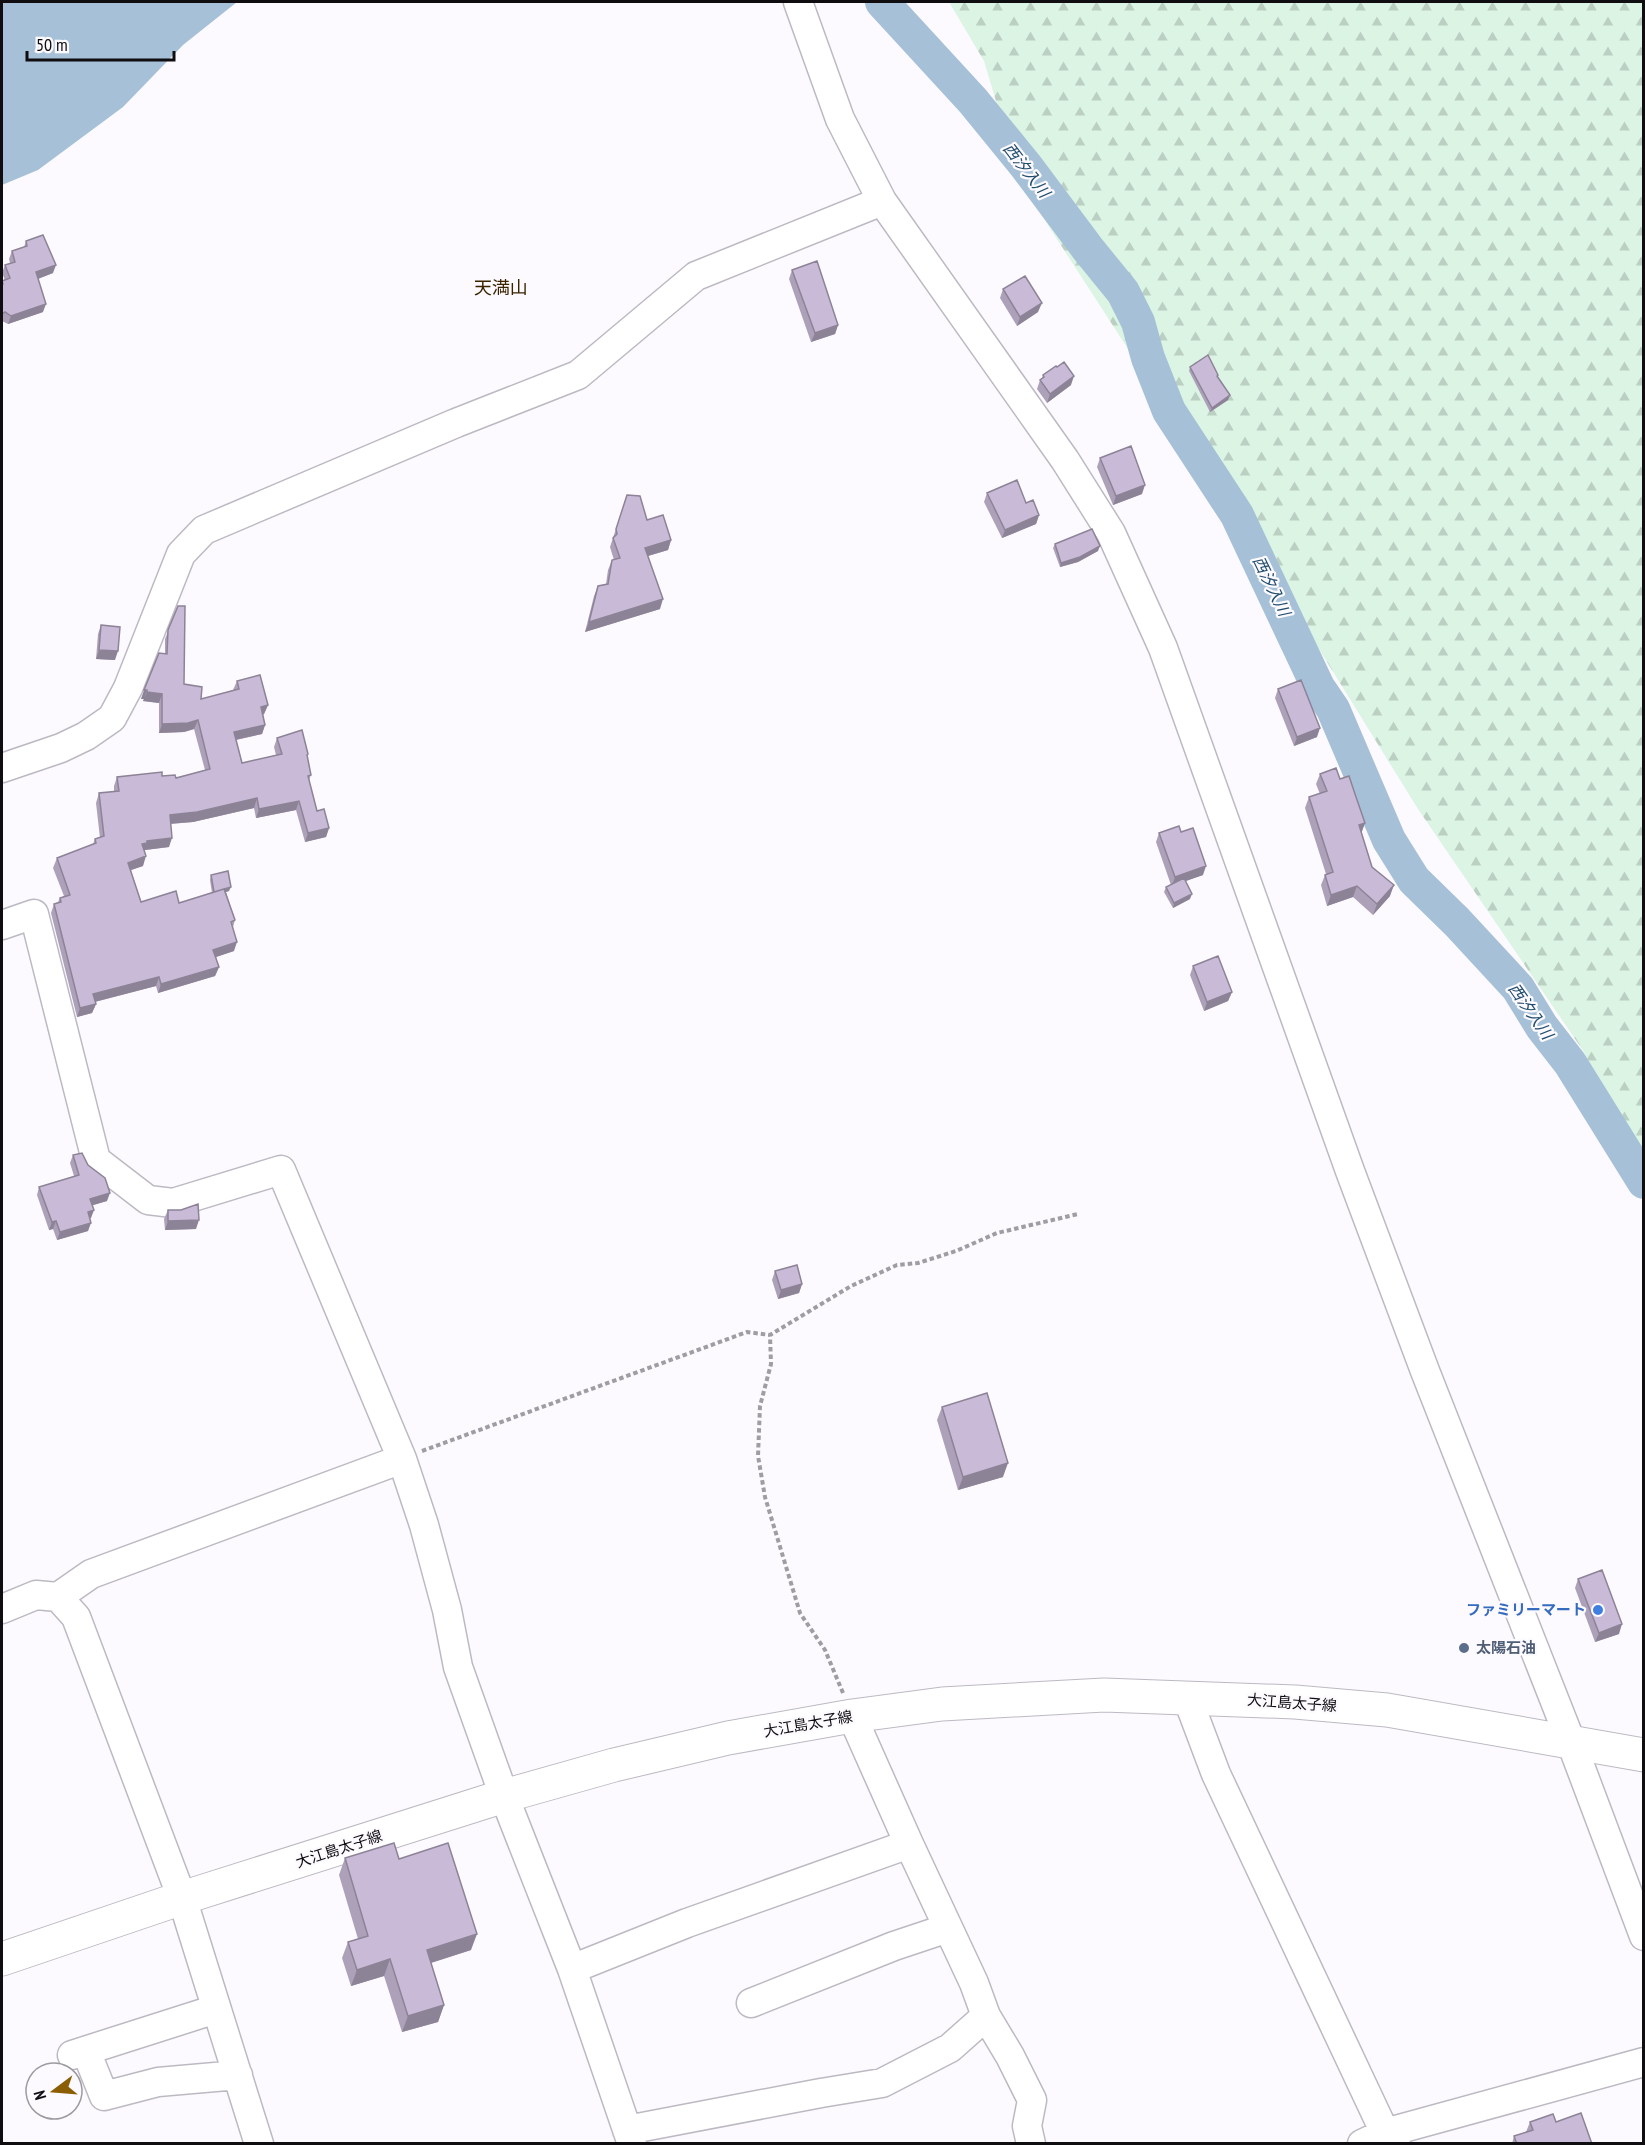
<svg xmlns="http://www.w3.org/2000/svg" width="1645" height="2145" viewBox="0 0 1645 2145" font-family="'PT Sans Narrow','Noto Sans JP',sans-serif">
<defs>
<pattern id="forest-firs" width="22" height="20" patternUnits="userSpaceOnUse" patternTransform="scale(1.5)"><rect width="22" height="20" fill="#dbf4e4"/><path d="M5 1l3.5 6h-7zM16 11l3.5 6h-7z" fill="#bbd0c3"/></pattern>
</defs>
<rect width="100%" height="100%" fill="#fcfafe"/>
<path fill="url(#forest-firs)" d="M949,2H1643V1181L1584,1052L1418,809L1249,536L1020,182L984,61Z"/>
<path fill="#a6c1d7" d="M2,2H237L183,45L123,107L38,170L2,185Z"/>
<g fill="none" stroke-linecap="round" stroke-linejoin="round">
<path stroke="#a6c1d7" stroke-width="34" d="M882,2L973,101L1026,166L1088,249L1123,292L1138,322L1148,358L1169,411L1237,515L1318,687L1333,709L1389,840L1414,880L1457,922L1518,988L1542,1027L1570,1063L1644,1182"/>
<g stroke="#bdb9c3" stroke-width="31">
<path id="minor" d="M798,2L840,119L882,201L1065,460L1111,533L1163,648L1350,1171L1425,1371L1571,1742L1644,1936
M2,768L61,748L86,736L112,718L128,688L181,554L204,530L456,423L578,375L696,276L882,201
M2,925L34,914L96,1160L148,1200L173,1203L281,1170L402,1459L424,1525L447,1610L458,1667L504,1796L572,1969L632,2144
M58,1597L91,1574L402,1459
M2,1609L36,1595L58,1597L76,1617L182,1898L259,2144
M1187,1697L1216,1774L1385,2133L1396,2144
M852,1716L909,1844L974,1983L986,2016L1010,2056L1032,2100L1027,2126L1031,2144
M572,1969L687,1923L909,1844
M751,2003L894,1946L948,1928
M86,2051L104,2096L158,2082L238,2075
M72,2055L216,2009
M627,2130L821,2093L882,2083L950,2048L986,2016
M1362,2144L1385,2133L1644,2062"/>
</g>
<g stroke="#bdb9c3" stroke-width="35">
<path id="major" d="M2,1959L182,1898L504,1796L614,1765L728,1738L852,1716L942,1704L1104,1695L1295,1702L1387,1710L1644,1755"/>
</g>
<path stroke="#9f9da1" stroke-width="4" stroke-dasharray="4.5 3" stroke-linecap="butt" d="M422,1451L747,1332L770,1335
M843,1693L825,1650L800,1613L765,1497L758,1456L760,1406L771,1364L770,1335L851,1286L897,1265L918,1263L956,1251L997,1233L1078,1214"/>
<use href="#minor" stroke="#fff" stroke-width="28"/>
<use href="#major" stroke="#fff" stroke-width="33"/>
</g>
<path fill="#ada1ba" d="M26,241L53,273L38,279L43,312L8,324L2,321V281L5,280L2,273L5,265L10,263L9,259L12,251L24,247Z
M792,270L838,325L835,334L811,342L789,279Z
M1003,289L1038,312L1017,326L1000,298Z
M1190,367L1218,375V378L1230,395L1228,400L1210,412L1189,371Z
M1043,375L1071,385L1047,403L1037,389L1040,380L1042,378Z
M1100,458L1142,494L1113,505L1097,467Z
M987,493L1026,503L1039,515L1036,524L1002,538L984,502Z
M627,495L647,520L671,540L668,550L648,556L660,609L585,632L594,596L598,586L606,584L608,570L612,560H614L610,547Z
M1055,544L1098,551L1078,562L1060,567L1053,548Z
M178,606L184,684L201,699L233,690L237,681L268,705L264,714L263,715L265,725L262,734L236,740L242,763L276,755L274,747L277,738L308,754L307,757L311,775L309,780L317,811L329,828L326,837L305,842L296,810L256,818L254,808L193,822L171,824L169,847L145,850L143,866L131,870L141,902L179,903L212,893L210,880L211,875L229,891L226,892L235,920L233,927L234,951L216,957L219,967L215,976L158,993L156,986L95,1002L96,1004L92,1013L77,1017L51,913L54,904L58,902L60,898L64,896L53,868L57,858L93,844L95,839L100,838L96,803L99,793L114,792V786L117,777L162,776L176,778L205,770L194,729L184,732L159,733V703L143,701L144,699H141L165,654V639Z
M101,625L115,660L96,659L98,634Z
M1278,689L1317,737L1294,746L1275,698Z
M1320,774L1340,779L1365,823L1361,833L1372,867L1390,896L1373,915L1353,897L1327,906L1321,885L1325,875L1326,874L1305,808L1309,797L1320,794L1316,784Z
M1181,832L1203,875L1185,881L1190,899L1173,908L1164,892L1166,887L1171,885L1156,842L1159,833Z
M1193,966L1232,992L1228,1001L1204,1011L1190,975Z
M73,1155L107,1201L92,1205L94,1210L90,1218L88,1231L57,1240L53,1229L49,1230L37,1195L39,1187L74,1176L70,1163Z
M168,1210L196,1229L165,1230L164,1219Z
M775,1271L802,1284L799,1293L778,1299L772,1280Z
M942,1407L1003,1477L958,1490L937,1420Z
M1578,1579L1619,1634L1595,1642L1575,1588Z
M345,1858L399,1859L471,1950L431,1963L444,2005L438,2022L402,2032L384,1976L351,1986L342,1958L348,1942L358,1939L339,1875Z
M1530,2122L1592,2144H1512L1514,2136L1526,2132Z"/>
<path fill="#8d8397" d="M56,265L53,273L32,281L36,272Z
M1042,303L1038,312L1017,326L1020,317Z
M46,304L43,312L8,324L11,316Z
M838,325L835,334L811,342L815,333Z
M1074,376L1071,385L1047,403L1050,394Z
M1230,395L1228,400L1210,412L1212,408Z
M1145,485L1142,494L1113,505L1116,496Z
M1039,515L1036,524L1002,538L1005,530Z
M671,540L668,550L641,558L645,548Z
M1100,546L1098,551L1078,562L1060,567L1061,563Z
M663,599L660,609L585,632L589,622Z
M99,650L118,651L115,660L96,659Z
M144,690H147L144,699H141Z
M147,692L162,694L159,703L143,701Z
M268,705L264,714L258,716L261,707Z
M198,720L194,729L184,732L159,733L162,724Z
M265,725L262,734L230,741L234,732Z
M1320,728L1317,737L1294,746L1297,737Z
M257,798L254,808L193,822L166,824L170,815Z
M299,801L296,810L256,818L259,809Z
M1365,823L1361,834L1359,825Z
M329,828L326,837L305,842L308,833Z
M172,838L169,847L145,850L144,852L142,844L147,841Z
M146,856L143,866L125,872L128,863Z
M1206,866L1203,875L1172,886L1175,877Z
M1394,885L1390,896L1373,915L1377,904Z
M1357,886L1353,897L1327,906L1331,895Z
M231,887L229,891L212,896L214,892Z
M1192,894L1190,899L1173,908L1174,903Z
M237,942L234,951L210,959L213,950Z
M219,967L215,976L158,993L161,984Z
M159,977L156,986L90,1003L93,994Z
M1232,992L1228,1001L1204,1011L1207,1002Z
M96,1004L92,1013L77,1017L80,1008Z
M110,1193L107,1201L87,1207L90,1199Z
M94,1210L91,1218L85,1220L88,1212Z
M199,1220L196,1229L165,1230L168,1221Z
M56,1221L53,1229L49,1230L52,1222Z
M91,1223L88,1231L57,1240L60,1232Z
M802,1284L799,1293L778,1299L781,1290Z
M1008,1463L1003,1477L958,1490L963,1477Z
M1622,1624L1619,1634L1595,1642L1599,1633Z
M477,1934L471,1950L421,1966L427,1950Z
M390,1959L384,1976L351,1986L357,1970Z
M444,2005L438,2022L402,2032L408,2016Z"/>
<path fill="#c9bbd8" stroke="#8d8397" stroke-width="1.5" d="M43,235L56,265L36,272L46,304L11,316L5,312L2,314V285L3,284L2,281L10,278L5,265L15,262L12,251L27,246L26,241Z
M817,261L838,325L815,333L792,270Z
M1025,276L1042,303L1020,317L1003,289Z
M1208,355L1218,375L1217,376L1230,395L1212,408L1190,367Z
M1064,362L1074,376L1050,394L1040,380L1044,377L1043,375L1056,366L1057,367Z
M1131,446L1145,485L1116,496L1100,458Z
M1017,480L1026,503L1033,500L1039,515L1005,530L987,493Z
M627,495L640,496L647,520L663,515L671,540L645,548L663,599L589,622L598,586L608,584L612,560L620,558L613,538L617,534L616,529Z
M1092,529L1100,546L1080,557L1061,563L1055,544Z
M178,606H185L184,684L202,687L201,699L239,689L237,681L260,675L268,705L261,707L265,725L234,732L242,763L282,754L277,738L302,730L308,754L307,755L311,775L308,776L317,811L324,809L329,828L308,833L299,801L259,809L257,798L197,812L170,815L172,838L147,841V843L142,844L146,856L128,863L141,902L176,891L179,903L224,889L235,920L231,922L237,942L213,950L219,967L161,984L159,977L93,994L96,1004L80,1008L54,904L61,902L60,898L70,895L57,858L96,843L95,839L104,836L99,793L119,791L117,777L162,772V776L175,775L176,778L210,769L198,720L188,723L162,724V694L147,692V690H144L159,653L167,654L168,630Z
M101,625L120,627L118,651L99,650Z
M1301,680L1320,728L1297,737L1278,689Z
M1336,768L1340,779L1349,776L1355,794L1365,823L1359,825L1372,867L1394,885L1377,904L1357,886L1331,895L1325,875L1333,872L1309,797L1327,791L1320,774Z
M1179,826L1181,832L1193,828L1206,866L1175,877L1159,833Z
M228,871L231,887L214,892L211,875Z
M1184,878L1192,894L1174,903L1166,887Z
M1218,956L1232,992L1207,1002L1193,966Z
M82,1153L88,1165L105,1178L110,1193L90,1199L94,1210L88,1212L91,1223L60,1232L56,1221L52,1222L39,1187L79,1175L73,1155Z
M198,1204L199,1220L168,1221V1210H181Z
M797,1265L802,1284L781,1290L775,1271Z
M987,1393L1008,1463L963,1477L942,1407Z
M1602,1570L1622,1624L1599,1633L1578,1579Z
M394,1843L399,1859L448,1843L477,1934L427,1950L444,2005L408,2016L390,1959L357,1970L348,1942L368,1936L345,1858Z
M1581,2113L1592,2144H1517L1514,2136L1533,2130L1530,2122L1553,2114L1556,2122Z"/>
<circle fill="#3f7fe0" stroke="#fcfafe" stroke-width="2" cx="1598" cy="1610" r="6"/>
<circle fill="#5c6f8a" stroke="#fcfafe" stroke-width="2" cx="1464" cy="1648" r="6"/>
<g text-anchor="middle" stroke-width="4.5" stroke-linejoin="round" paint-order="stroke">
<g font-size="15" font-weight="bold" fill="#366cbe" stroke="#fcfafe" text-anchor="end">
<text x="1586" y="1615">ファミリーマート</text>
</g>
<g font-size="15" font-weight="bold" fill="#4e5e75" stroke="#fcfafe" text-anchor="start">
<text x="1476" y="1653">太陽石油</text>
</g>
<g font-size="15" fill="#0f0d10" stroke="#fcfafe">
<text transform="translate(1292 1703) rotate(4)" y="5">大江島太子線</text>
<text transform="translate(808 1724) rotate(-10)" y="5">大江島太子線</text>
<text transform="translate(339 1849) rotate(-18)" y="5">大江島太子線</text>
</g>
<g font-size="16" font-style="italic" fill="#214d6e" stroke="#fcfafe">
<text transform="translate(1027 170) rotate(52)" y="6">西汐入川</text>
<text transform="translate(1272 586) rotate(64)" y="6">西汐入川</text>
<text transform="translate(1531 1011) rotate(55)" y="6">西汐入川</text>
</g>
<g font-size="18" fill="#3a2400" stroke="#fcfafe">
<text x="501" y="294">天満山</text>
</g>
</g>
<rect width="1645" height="2145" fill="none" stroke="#0f0d10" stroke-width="6"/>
<g transform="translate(54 2091) rotate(254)"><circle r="28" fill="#fcfafe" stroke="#9d9b9f" stroke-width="1.5"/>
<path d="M0-4.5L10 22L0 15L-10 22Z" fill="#8c5e04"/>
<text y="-9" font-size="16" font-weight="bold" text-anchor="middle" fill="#0f0d10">N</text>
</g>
<path d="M27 51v9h147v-9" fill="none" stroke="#0f0d10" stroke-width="3"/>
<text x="36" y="51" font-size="18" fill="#0f0d10" stroke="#fcfafe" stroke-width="4.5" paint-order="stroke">50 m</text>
</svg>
